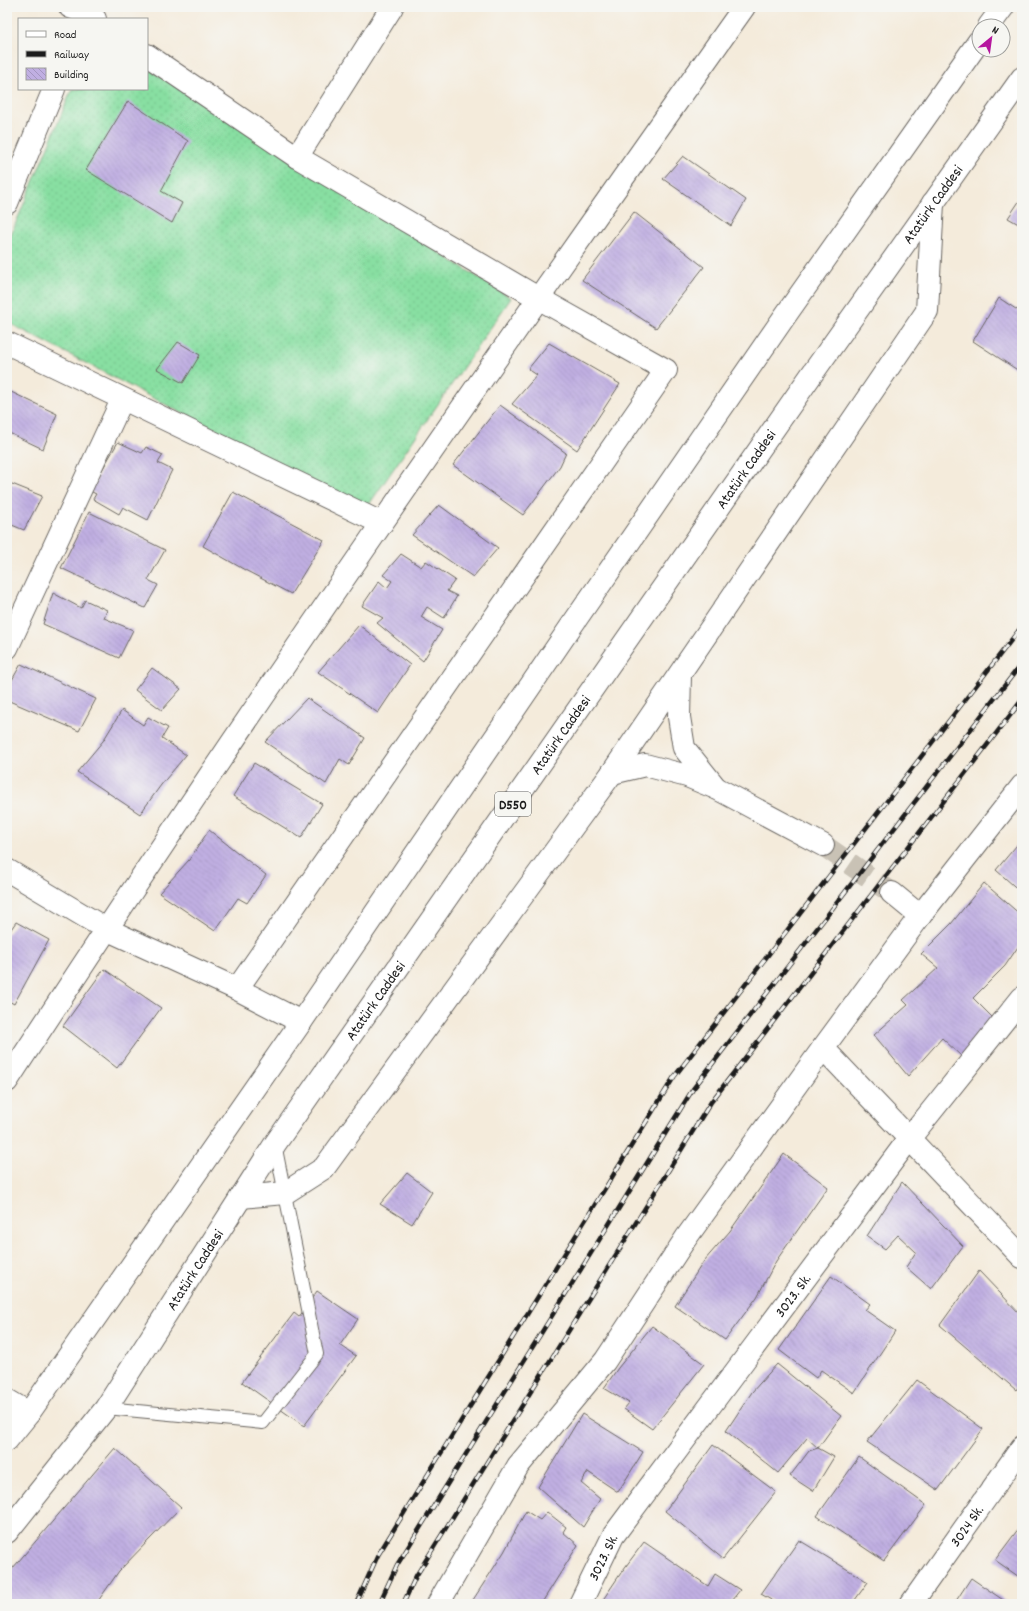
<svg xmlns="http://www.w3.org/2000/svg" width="1029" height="1611" viewBox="0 0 1029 1611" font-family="Dekko,sans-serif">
<defs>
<pattern id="grass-dots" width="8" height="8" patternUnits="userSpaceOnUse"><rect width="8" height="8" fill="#88dfa2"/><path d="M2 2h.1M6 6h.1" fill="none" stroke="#75bf8b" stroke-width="1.8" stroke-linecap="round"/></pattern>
<pattern id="building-back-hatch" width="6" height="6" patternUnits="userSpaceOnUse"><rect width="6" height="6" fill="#c0afe2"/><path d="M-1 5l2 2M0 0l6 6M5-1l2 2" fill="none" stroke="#a496c1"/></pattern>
</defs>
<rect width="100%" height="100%" fill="#f6f6f2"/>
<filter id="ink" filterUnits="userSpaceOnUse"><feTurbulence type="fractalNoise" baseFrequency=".025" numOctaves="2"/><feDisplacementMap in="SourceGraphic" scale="8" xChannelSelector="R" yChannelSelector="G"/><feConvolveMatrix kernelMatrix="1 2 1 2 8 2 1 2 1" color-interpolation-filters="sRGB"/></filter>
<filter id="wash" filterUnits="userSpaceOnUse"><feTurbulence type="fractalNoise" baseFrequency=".012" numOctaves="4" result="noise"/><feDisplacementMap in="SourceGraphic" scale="16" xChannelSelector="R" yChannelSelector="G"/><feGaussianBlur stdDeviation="0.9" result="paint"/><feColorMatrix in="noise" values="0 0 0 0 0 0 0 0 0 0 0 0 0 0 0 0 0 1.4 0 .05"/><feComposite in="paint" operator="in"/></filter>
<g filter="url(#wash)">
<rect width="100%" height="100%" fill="#f4ebdb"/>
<path fill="url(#grass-dots)" stroke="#527e5f" d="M147,68L511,298L366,509L7,322V244L72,89H147Z"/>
<g id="blocks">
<path fill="url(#building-back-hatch)" d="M128,101L188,141L161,191L182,203L172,223L86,170Z
M683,156L746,200L731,226L663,179Z
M1022,197V226L1008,218Z
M634,212L704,267L656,328L582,280Z
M999,298L1022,313V373L973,341Z
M178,342L200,355L183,383L157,369Z
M549,343L620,384L577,450L512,404L537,375L528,369Z
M7,390L57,414L43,449L7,432Z
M500,405L566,453L560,466L523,515L453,465Z
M118,442L142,453L146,447L163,455L158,463L172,470L148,520L123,507L119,514L93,499L96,494L90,491Z
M7,482L42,496L24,530L7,523Z
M233,492L324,540L291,594L245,570L203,546Z
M439,505L498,548L473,577L412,535Z
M89,512L165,550L148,580L158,585L145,608L61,568Z
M401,554L421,567L426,561L455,580L447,591L457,596L444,618L427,607L421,617L442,630L423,661L377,623L383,618L362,606L379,581L387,588L392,581L383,575Z
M53,593L81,608L85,600L107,610L104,618L133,630L119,658L43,624Z
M359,625L410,665L378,713L318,672Z
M21,664L96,699L79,731L7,700V689Z
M152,668L181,689L162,710L135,690Z
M307,698L365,738L349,765L340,759L326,784L265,742Z
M122,710L143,725L148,717L168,728L162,738L186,755L161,785L140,814L77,772L103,741Z
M254,763L322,804L301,838L233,796Z
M209,830L266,875L247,903L238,898L215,931L159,893L189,860Z
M1022,839V893L996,870Z
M984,883L1022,916V941L1005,966L973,998L996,1021L962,1057L942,1038L908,1076L874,1035L908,1005L903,1000L938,968L921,954L951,924Z
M16,922L49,940L14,1004L7,1000V935Z
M104,969L161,1008L117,1068L63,1026Z
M784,1154L828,1187L776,1261L757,1297L725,1340L675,1306L704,1261L730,1231Z
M407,1173L432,1192L412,1224L380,1204Z
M902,1182L963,1246L931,1289L906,1267L916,1252L898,1235L885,1249L867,1236Z
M979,1271L1022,1316V1382L1016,1390L940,1325Z
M831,1276L870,1304L865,1310L895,1331L854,1393L821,1370L816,1378L779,1350Z
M317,1291L358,1319L340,1345L356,1356L304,1426L242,1382L294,1313L299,1317Z
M652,1326L704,1364L652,1429L624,1409L629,1403L604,1388L618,1368Z
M777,1364L841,1416L818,1448L807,1438L778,1473L726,1431L752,1392Z
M917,1380L983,1429L938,1490L867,1442Z
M582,1414L643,1452L618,1492L588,1472L581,1483L600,1499L583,1527L538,1487Z
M713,1445L776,1492L723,1559L665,1511Z
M115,1448L181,1507L119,1571L96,1604H7V1575Z
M818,1448L834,1457L813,1491L790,1476L809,1451Z
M859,1457L926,1505L884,1561L817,1516Z
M526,1511L540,1520L547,1512L566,1527L563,1532L578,1545L541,1604L471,1603L504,1552Z
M1019,1528L1022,1530V1579L995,1560Z
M799,1540L868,1582L852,1604H778L761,1594Z
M644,1542L708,1586L715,1574L740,1590L729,1604H600L623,1570Z
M971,1578L1009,1604H954Z"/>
</g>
</g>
<g filter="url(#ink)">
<use href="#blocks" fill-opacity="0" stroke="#68645f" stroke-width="1"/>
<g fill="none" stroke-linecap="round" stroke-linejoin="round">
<path stroke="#c9c2b5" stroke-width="22" stroke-dasharray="22 11" stroke-linecap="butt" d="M823,845L892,893"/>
<g stroke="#68645f" stroke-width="14">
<path id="service" d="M106,1408L263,1423L317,1354L275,1144
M7,1414H26"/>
</g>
<g stroke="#68645f" stroke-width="24">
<g id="minor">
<path d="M70,7L86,13L95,19"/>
<path d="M147,55L297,157L538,298L666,370L237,989"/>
<path d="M297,157L392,7"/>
<path d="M7,343L381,523"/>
<path d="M7,648L122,400"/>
<path d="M612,773L645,765L687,776L716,788L684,748L679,717L680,675"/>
<path d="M716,788L823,845"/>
<path d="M7,870L106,929L237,989L301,1022"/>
<path d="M892,893L920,916"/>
<path d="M823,1048L1022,1257"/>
<path d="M7,1081C244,717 493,361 744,7"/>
<path d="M241,1197L285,1193L324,1168L612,773L927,311L933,203"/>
<path d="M7,1400L29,1413"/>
<path d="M438,1604L518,1466L605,1361L686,1238L823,1048L920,916L1022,786"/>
<path id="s1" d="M580,1604L613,1536L909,1139L1022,998"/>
<path id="s2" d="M911,1604L1022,1447"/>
</g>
</g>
<g stroke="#68645f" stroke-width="24">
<path id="tertiary" d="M83,19L89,7
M7,203L54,89"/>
</g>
<g stroke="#68645f" stroke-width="24">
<g id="trunk">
<path d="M989,26L1003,7"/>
<path d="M7,1440L29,1413L301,1022L572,625L785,316L979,41"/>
<path id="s3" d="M7,1532L106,1408L275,1144L812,374L1022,78"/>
</g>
</g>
<use href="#service" stroke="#fff" stroke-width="12"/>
<use href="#minor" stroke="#fff" stroke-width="22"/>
<use href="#tertiary" stroke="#fff" stroke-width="22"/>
<use href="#trunk" stroke="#fff" stroke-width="22"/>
<g stroke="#1c1c1c" stroke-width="4.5">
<path id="rail" d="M356,1604L378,1555L674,1077L1022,626
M379,1604L397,1565L693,1089L1022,663
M403,1604L416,1576L711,1102L1022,700"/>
</g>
<use href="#rail" stroke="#f6f6f2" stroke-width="3" stroke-dasharray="9" stroke-linecap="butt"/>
</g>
</g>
<g text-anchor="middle" stroke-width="3" stroke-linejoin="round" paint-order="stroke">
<rect fill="#f6f6f2" stroke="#5d5d5c" stroke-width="1" x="495" y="792" width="36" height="24" rx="3"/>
<g font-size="14" font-weight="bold" fill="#1c1c1c">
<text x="513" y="809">D550</text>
</g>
<g font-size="15" fill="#1c1c1c" stroke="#f6f6f2">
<text dy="5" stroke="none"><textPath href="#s3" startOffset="1619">Atatürk Caddesi</textPath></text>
<text dy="5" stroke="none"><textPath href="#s3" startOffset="1295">Atatürk Caddesi</textPath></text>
<text dy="5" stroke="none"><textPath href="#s3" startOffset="971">Atatürk Caddesi</textPath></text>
<text dy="5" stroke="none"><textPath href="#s3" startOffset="647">Atatürk Caddesi</textPath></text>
<text dy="5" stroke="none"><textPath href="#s3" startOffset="323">Atatürk Caddesi</textPath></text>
<text dy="5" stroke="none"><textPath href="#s1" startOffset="376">3023. Sk.</textPath></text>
<text dy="5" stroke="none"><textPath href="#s2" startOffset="96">3024 Sk.</textPath></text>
<text dy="5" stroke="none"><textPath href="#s1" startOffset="52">3023. Sk.</textPath></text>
</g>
</g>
<rect width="1029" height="1611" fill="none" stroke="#f6f6f2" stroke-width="24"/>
<rect x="18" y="18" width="130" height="72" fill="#f6f6f2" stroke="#9f9f9c"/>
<rect x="26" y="31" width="20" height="6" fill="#ffffff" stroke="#9f9f9c"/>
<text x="54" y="38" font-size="12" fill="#1c1c1c">Road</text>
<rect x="26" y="51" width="20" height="6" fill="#1c1c1c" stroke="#9f9f9c"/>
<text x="54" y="58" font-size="12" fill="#1c1c1c">Railway</text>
<rect x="26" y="68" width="20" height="12" fill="url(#building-back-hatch)" stroke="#9f9f9c"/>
<text x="54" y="78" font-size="12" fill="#1c1c1c">Building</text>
<g transform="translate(991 38) rotate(29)"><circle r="19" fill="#f6f6f2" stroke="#9f9f9c"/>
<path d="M0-3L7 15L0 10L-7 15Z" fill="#b5179e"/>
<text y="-6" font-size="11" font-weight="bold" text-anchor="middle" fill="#1c1c1c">N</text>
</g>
</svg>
